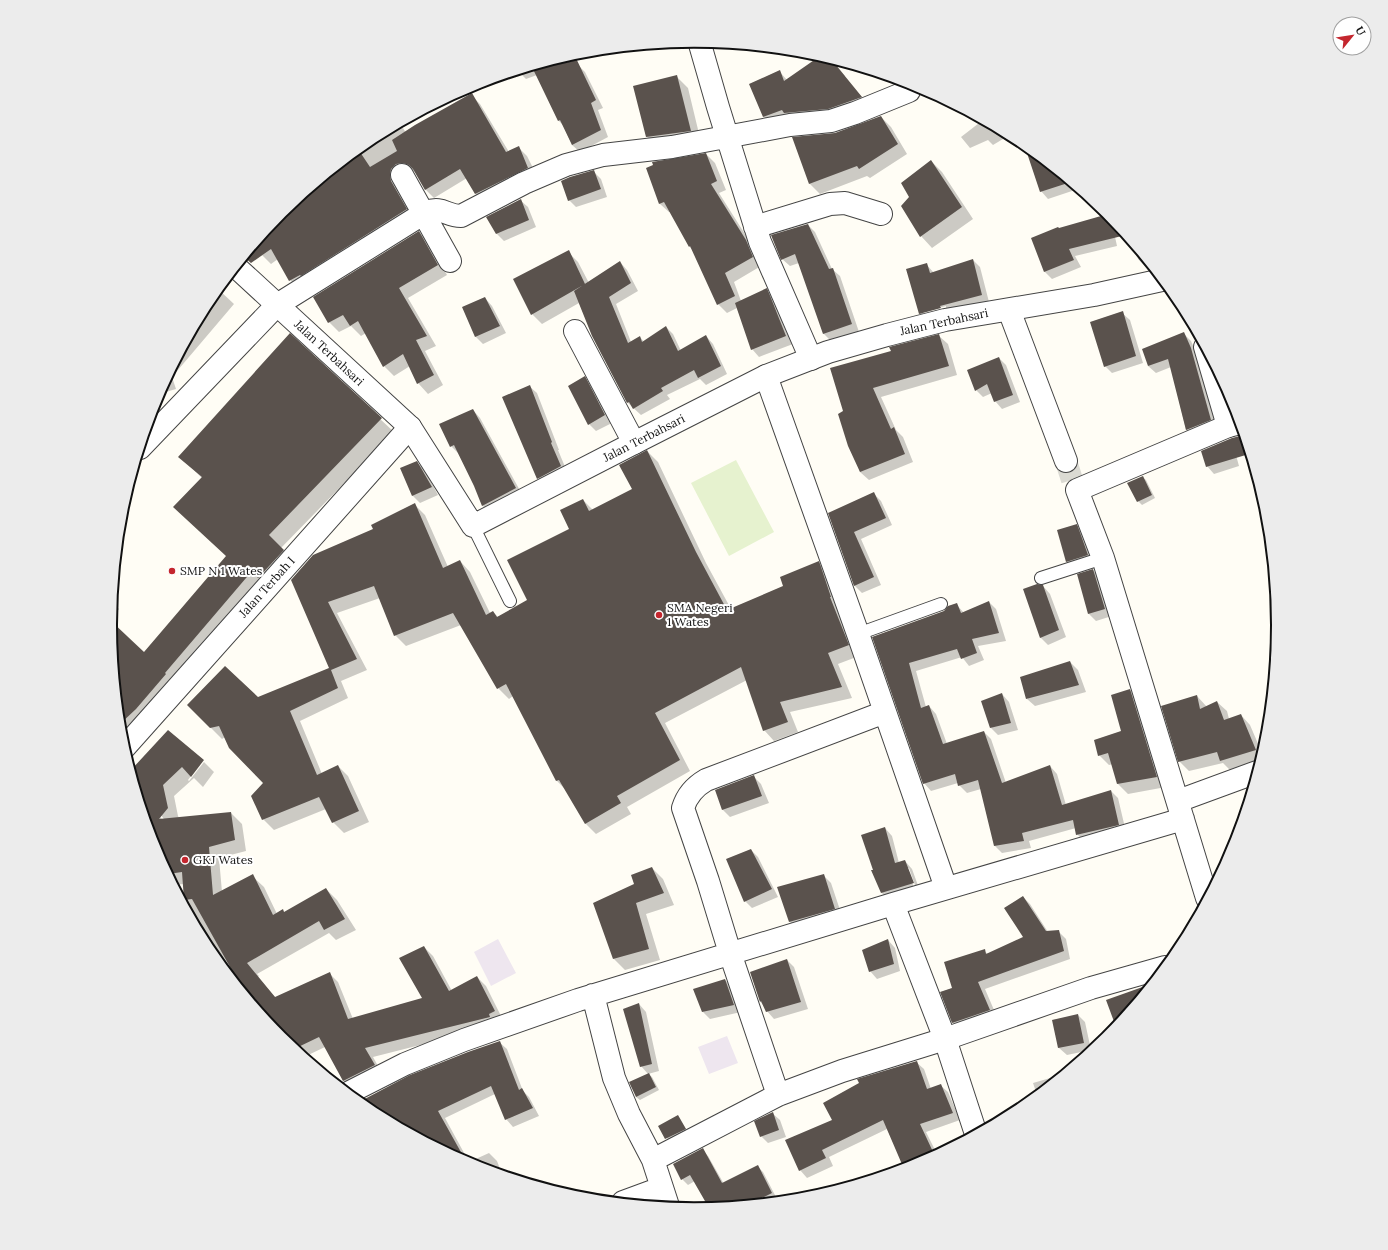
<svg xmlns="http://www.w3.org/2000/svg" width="1388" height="1250" viewBox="0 0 1388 1250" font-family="Lora,serif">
<rect width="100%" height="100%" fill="#fffdf5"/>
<path fill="#eee6ef" d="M498,939L516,973L491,986L474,952Z
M727,1036L738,1063L709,1074L698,1047Z"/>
<path fill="#e6f2cf" d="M736,460L774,532L729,556L691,483Z"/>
<path fill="#0003" fill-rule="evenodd" d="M822,56L831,59L845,76L826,99L849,83L872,108L773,127L764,117L750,84L779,71L787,80Z
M552,61L557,76L578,65L585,72L603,108L598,110L608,137L580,152L572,145L563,125L558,120L537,75L526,79L518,71Z
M676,76L688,88L701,142L658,148L647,137L634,87Z
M471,95L480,104L509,152L518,147L527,156L537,176L485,203L476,194L467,178L434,198L426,190L416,172L412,171L415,218L299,289L290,280L278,259L271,264L262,255L306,191L370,139L400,123L406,133Z
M881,117L891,127L907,154L870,178L867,176L820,194L810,184L793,138L835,134Z
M983,120L1006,133L1008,136L993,145L988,140L970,148L961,137Z
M706,154L715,163L726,190L719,193L755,250L761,266L734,282L741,301L766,290L774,297L793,344L759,357L752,349L737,308L727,313L718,304L692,249L689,246L671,212H669L660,204L647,168Z
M1041,158L1073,184L1075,190L1048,199L1041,191Z
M931,161L942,172L973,219L932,248L921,236L910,197Z
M594,172L601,179L607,197L576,207L569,200Z
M520,200L528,207L536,227L504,241L497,234L487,217Z
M1112,223L1117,246L1075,256L1081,267L1052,279L1045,272L1032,238L1059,229Z
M808,225L815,232L832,269L840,276L859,332L831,341L824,334L799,263L790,266L782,259Z
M419,232L429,242L447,275L408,298L436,346L425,351L443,385L428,394L418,383L410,366L394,376L384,366L366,333L361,336L351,326L339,332L329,322Z
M1136,247L1151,265L1145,266L1138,259Z
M568,252L578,262L589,283L620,262L627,270L638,291L616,304L631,342L640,337L644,342L666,327L673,334L681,351L706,336L713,344L727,374L706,385L700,379L667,395L670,399L641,415L628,403L593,336L579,303L542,324L532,314Z
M973,260L980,267L989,302L927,321L919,313L926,264L934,273ZM946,306V308L923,314V312Z
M218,289L234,304L172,377L176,389L159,394L209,300Z
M485,298L492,306L506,333L483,344L476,337L463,308Z
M1122,313L1130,320L1143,363L1112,373L1105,366Z
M1184,334L1191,341L1198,357L1217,427L1194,437L1186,430L1171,367L1156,373L1148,366Z
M290,335L394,432L281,548L296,563L127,741L121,735L110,621L144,654L227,556L202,478L180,457Z
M939,336L948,344L957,375L881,397L896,430L903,437L913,462L869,480L860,472L844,412L892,352Z
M999,358L1006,365L1020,402L1002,409L995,401L992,393L983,397L976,390Z
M585,378L592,385L612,423L596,431L589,424Z
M529,386L537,393L559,450H558L568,474L545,486L538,478Z
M473,410L480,418L523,496L490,513L483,506L475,485L458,453L451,446Z
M1234,448L1239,466L1214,474L1207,466Z
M1248,449L1264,501L1258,495Z
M647,451L658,462L706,563L731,609L785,586L818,562L829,573L859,656L838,664L852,698L790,712L798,732L774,741L764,730L747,680L665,723L690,771L627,807L631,814L596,834L586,824L566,790L557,781L513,696L509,699L498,688L461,625L406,646L395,635L380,598L337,613L367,670L341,681L348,698L300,721L322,774L338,766L348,776L369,822L344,833L333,822L326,809L274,830L263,819L264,783L225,737L222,739L188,705L258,699L330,668L292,580L414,504L425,515L448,567L460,561L470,572L490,613L493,612L498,617L528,601L571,529L583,500L593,510L633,490Z
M416,462L424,469L438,495L420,503L413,496L401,469Z
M1142,477L1146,480L1155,498L1142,505L1138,501Z
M873,493L881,501L892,525L861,539L881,585L862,593L855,586L829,514Z
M1076,525L1084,532L1095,562L1074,569L1067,562Z
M1093,570L1100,577L1112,616L1096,621L1089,614Z
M1043,586L1050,594L1066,637L1048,645L1040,637Z
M112,602L119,609L111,619Z
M989,602L996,609L1006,641L978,646L984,660L969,666L962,657L916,671L926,707L929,706L936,714L947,744L984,732L991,739L1006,783L1050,766L1057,774L1066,805L1111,791L1118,798L1126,832L1084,841L1077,834L1076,828L1029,841L1031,848L1002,853L995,846L981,789L967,793L959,785L958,783L931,791L924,783L873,637L944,612L956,604L964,613Z
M1070,662L1078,670L1086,692L1035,706L1027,699Z
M1130,690L1140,700L1166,787L1128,794L1118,784L1113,764L1109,765L1099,755L1122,732Z
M1002,694L1009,702L1018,730L998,735L991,728Z
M1197,696L1207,707L1217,702L1227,711L1229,719L1241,715L1250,725L1262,753L1260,761L1230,770L1223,763L1189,771L1179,761Z
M168,731L203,760L188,780L189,781L204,762L214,772L203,787L194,778L174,796L178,816L179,818L231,813L242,824L246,851L219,858L222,892L252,876L264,887L277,914L282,910L285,913L326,889L337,900L356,930L336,940L329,933L257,974L259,976L247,987L229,962L224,968L208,949L186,907L184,884L174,885L154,848L143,810L154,809L138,794L131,772ZM161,815L166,822H165L160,817Z
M753,776L761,784L769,803L730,817L723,810L716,791Z
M1235,825H1241L1236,840Z
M885,828L892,836L899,863L905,861L912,869L920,891L889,900L882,893L873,871L874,870ZM907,868H909L916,888H914Z
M751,850L758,857L778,897L752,908L745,901Z
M652,868L663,879L674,905L646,914L660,960L625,970L614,959L636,885Z
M823,875L831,883L842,916L798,929L790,922L779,888Z
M1023,897L1030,904L1048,932L1058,931L1066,939L1070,959L985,989L997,1017L961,1030L953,1023L941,992L953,988L984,951L988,954L1025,938Z
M888,940L895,948L900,971L877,979L870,971Z
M424,947L433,956L452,991L477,977L486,986L503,1020L499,1025L373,1057L383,1075L353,1090L344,1081L325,1047L304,1057L281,1038L246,996L260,980L276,998L329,973L338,982L353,1019L424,999Z
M787,960L794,967L808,1009L774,1019L767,1011L760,1001Z
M725,980L733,987L741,1012L710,1019L703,1012Z
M639,1004L646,1012L659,1071L648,1074L641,1066Z
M1078,1015L1085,1022L1091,1050L1067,1055L1059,1048L1053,1020Z
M499,1042L507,1049L523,1091L529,1097L539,1116L513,1127L506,1119L495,1094L445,1118L469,1162L489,1153L497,1161L502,1174L470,1164L369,1110L359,1102Z
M916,1062L924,1069L931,1089L940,1085L948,1092L960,1120L926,1132L937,1154L917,1165L905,1168L887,1129L829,1157L833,1166L807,1178L800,1170Z
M648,1074L652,1077L659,1090L640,1100L636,1097Z
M1057,1076L1058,1078L1037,1095L1033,1083Z
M772,1113L780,1120L786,1137L768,1143L761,1136Z
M677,1116L688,1132L670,1142L659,1127Z
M702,1150L708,1156L724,1184L757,1166L763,1172L777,1199L773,1201L710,1207L695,1181L688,1185L682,1179Z"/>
<path fill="#5a524d" d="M574,54L596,100L591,103L601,130L572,145L560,120L558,121L532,67Z
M820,56L831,59L862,97L828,109L784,113L782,110L763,117L749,84L780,70L784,81Z
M677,75L691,131L646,137L633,86Z
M472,93L506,152L519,146L528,168L475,194L460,169L425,190L413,169L409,165L403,163L396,164L391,169L390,175L391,181L407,209L301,276L300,275L289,281L271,249L251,263L244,257L281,212L358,149L370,167L397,151L392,140L415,125Z
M881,116L898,144L859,169L857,166L809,184L792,137L835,133Z
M1024,144L1071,182L1040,192Z
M706,153L717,181L711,184L746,240L753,257L725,273L735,296L717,305L690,246L689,247L664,202L659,204L646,168L653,165L652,162Z
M931,160L962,207L920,237L901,206L909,197L901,183Z
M594,170L601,189L568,201L561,181L570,177Z
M521,199L529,220L496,234L486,217Z
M1108,214L1126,235L1069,249L1074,260L1044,272L1031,238L1058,227L1059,228Z
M808,224L829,269L833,268L852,324L823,334L795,254L781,260L771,235Z
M419,231L438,265L399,288L427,336L416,340L434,375L417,384L403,354L383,367L358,321L350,326L343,315L328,323L313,297Z
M569,250L585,284L531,315L513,279Z
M973,259L982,295L940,306L941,308L919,314L906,269L927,263L930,273Z
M620,261L631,283L609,297L628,343L640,336L642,342L666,326L678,351L706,335L721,366L698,378L694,370L661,388L663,391L633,409L629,402L627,403L592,336L574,291Z
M767,288L786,336L751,350L735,303Z
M485,297L500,326L475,337L462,307Z
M1123,311L1136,356L1104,367L1090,322Z
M1184,332L1191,348L1211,420L1186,430L1168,359L1148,366L1142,349Z
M290,333L382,418L269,535L284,550L258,578L252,571L165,673L166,674L136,709L120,724L110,620L144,652L226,556L173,507L202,477L178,457Z
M939,334L949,366L873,388L891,429L894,427L905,454L860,472L848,446L838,414L843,411L830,368L891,351L889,347Z
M999,357L1013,395L994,402L987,384L975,391L967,370Z
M585,376L605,415L588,425L568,386Z
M530,385L552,442L551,443L561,466L537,479L502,397Z
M473,409L516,488L482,506L474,486L454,445L450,447L439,424Z
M1244,435L1249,454L1206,467L1201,451L1232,438Z
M647,450L696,552L727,610L783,586L780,577L819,561L831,597H830L849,645L828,653L842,687L780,702L788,722L763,731L741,667L655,713L680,760L617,796L621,803L585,824L559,780L556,781L506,684L497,689L453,613L394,636L374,586L328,602L357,659L331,670L338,688L290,711L317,775L338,765L359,811L332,823L319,797L262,820L251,796L263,783L229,748L219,726L210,728L187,705L225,666L258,697L329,668L291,580L313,555L373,529L371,525L415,503L443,568L460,560L486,615L493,611L497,617L527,600L507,560L569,529L560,510L583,499L589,511L632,489L619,465Z
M417,461L432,487L412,496L400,468Z
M1143,476L1152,495L1137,502L1127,483Z
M874,492L886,518L854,532L874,577L854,586L828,513Z
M1077,524L1088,555L1066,562L1057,530Z
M1093,569L1105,609L1088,614L1077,574Z
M1037,584L1043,585L1059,630L1040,638L1023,589Z
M989,601L999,633L972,639L977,653L961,659L957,649L909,663L921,708L929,705L943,744L984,731L1002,783L1050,765L1062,805L1111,790L1119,825L1076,835L1073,820L1022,833L1024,841L994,846L978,780L958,786L955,774L923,784L872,637L944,611L948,606L957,603L961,613Z
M1070,661L1079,685L1026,699L1020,677Z
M1130,689L1157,777L1117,784L1108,753L1098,756L1094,740L1121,731L1111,695Z
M1002,693L1011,723L990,728L981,701Z
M1197,695L1200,709L1217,701L1224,720L1241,714L1256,750L1220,761L1217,752L1178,762L1161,706Z
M168,730L204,760L191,777L182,767L163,785L168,808L159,819L231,812L235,840L209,847L213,895L253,874L273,915L283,909L284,912L326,888L345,919L324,930L319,921L247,963L275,997L330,972L348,1019L422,998L399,958L424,946L449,991L477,976L495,1011L489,1014L490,1017L365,1048L375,1065L343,1081L319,1037L294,1049L281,1038L238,985L239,983L192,899L184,900L182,872L168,874L154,848L131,770Z
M754,775L762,796L722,810L715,790Z
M885,827L895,863L905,860L914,883L881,893L871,870H873L861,835Z
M751,849L772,889L744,902L726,859Z
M652,867L664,893L636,903L649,949L613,959L593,903L634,884L631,875Z
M824,874L835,909L789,922L777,887Z
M1023,896L1046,931L1059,930L1064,951L978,982L990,1010L952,1023L940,992L952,988L944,962L985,949L986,954L1023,937L1004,908Z
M888,939L894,964L869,972L862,950Z
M787,959L801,1002L766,1012L761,1001L760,1002L750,972Z
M725,979L734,1005L702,1012L693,989Z
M1151,984L1126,1015L1116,1027L1106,1000Z
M639,1003L652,1064L640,1067L623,1009Z
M1078,1014L1084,1043L1058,1048L1052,1020Z
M500,1041L519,1090L522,1088L533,1108L505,1120L491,1086L438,1111L467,1163L369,1110L359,1102L410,1075L468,1052Z
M917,1061L927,1089L941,1084L953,1113L920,1124L934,1154L904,1169L883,1120L822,1150L826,1158L799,1171L785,1140L832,1120L823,1103L859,1083L857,1079Z
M649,1073L656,1087L636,1097L629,1082Z
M773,1112L779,1130L760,1137L754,1121Z
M678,1115L686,1129L665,1139L658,1126Z
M703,1148L722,1183L758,1165L772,1193L752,1203L709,1208L690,1175L681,1180L673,1164Z"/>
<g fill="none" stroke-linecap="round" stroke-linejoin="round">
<path stroke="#dbdad3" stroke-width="22" stroke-dasharray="22 11" stroke-linecap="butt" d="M1066,461L1072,480"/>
<g stroke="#444" stroke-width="14">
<path id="service" d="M473,526L510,601
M1041,578L1103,558
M858,634L941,604"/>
</g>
<g stroke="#444" stroke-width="24">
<path id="minor" d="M699,41L718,107L760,242L811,359
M402,175L450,261
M755,227L830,204L845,203L881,214
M1009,310L1066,461
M575,331L634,443
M766,376L858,634L946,888
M140,448L277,305L426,212C443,206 446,216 461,216L524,183L566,165L603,155L672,147L790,125L831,121L855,113L909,91
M124,748L410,427
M1178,801L1257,772
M1207,898L1103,558L1077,490L1228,426
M893,904L945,1039L976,1134
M593,995L614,1078L629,1114L653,1160L668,1206
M348,1093L405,1064L464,1040L578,1000L893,904L1183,819
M778,1095L730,953L708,881L683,808C687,795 694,787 706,780L885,712
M653,1160L778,1095L842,1071L945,1039L1091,988L1165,967
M623,1202L661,1188"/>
</g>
<g stroke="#444" stroke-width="24">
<path id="tertiary" d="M236,267L410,427L473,526L634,443L766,376L828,352L887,335L945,320L1094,295L1162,280
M1205,347L1228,426L1240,423"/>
</g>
<use href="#service" stroke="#fff" stroke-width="12"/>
<use href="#minor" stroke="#fff" stroke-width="22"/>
<use href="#tertiary" stroke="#fff" stroke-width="22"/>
</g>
<g fill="#c4262e" stroke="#fff" stroke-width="1.5">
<circle cx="172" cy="571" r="4"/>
<circle cx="659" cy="615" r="4"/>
<circle cx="185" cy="860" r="4"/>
</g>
<g text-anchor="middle" stroke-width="4" stroke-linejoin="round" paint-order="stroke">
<g font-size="12" fill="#111" stroke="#fff">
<text transform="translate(944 322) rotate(-12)" y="4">Jalan Terbahsari</text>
<text transform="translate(329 353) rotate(43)" y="4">Jalan Terbahsari</text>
<text transform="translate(644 438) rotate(-27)" y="4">Jalan Terbahsari</text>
<text transform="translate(267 587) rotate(-48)" y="4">Jalan Terbah I</text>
</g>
<g font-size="12" fill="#111" stroke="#fff" text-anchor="start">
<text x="180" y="575">SMP N 1 Wates</text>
<text x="667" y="612">SMA Negeri<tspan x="667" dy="14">1 Wates</tspan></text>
<text x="193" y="864">GKJ Wates</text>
</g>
</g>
<path d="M0 0H1388V1250H0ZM117 625a577 577 0 1 1 1154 0a577 577 0 1 1-1154 0Z" fill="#ececec" fill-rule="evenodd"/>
<path fill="none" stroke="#111" stroke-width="2" d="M117 625a577 577 0 1 1 1154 0a577 577 0 1 1-1154 0Z"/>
<g transform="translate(1352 36) rotate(60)"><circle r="19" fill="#ffffff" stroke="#a0a0a0"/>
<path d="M0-3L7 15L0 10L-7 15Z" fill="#c4262e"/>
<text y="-6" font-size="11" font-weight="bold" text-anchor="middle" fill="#111111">U</text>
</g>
</svg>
